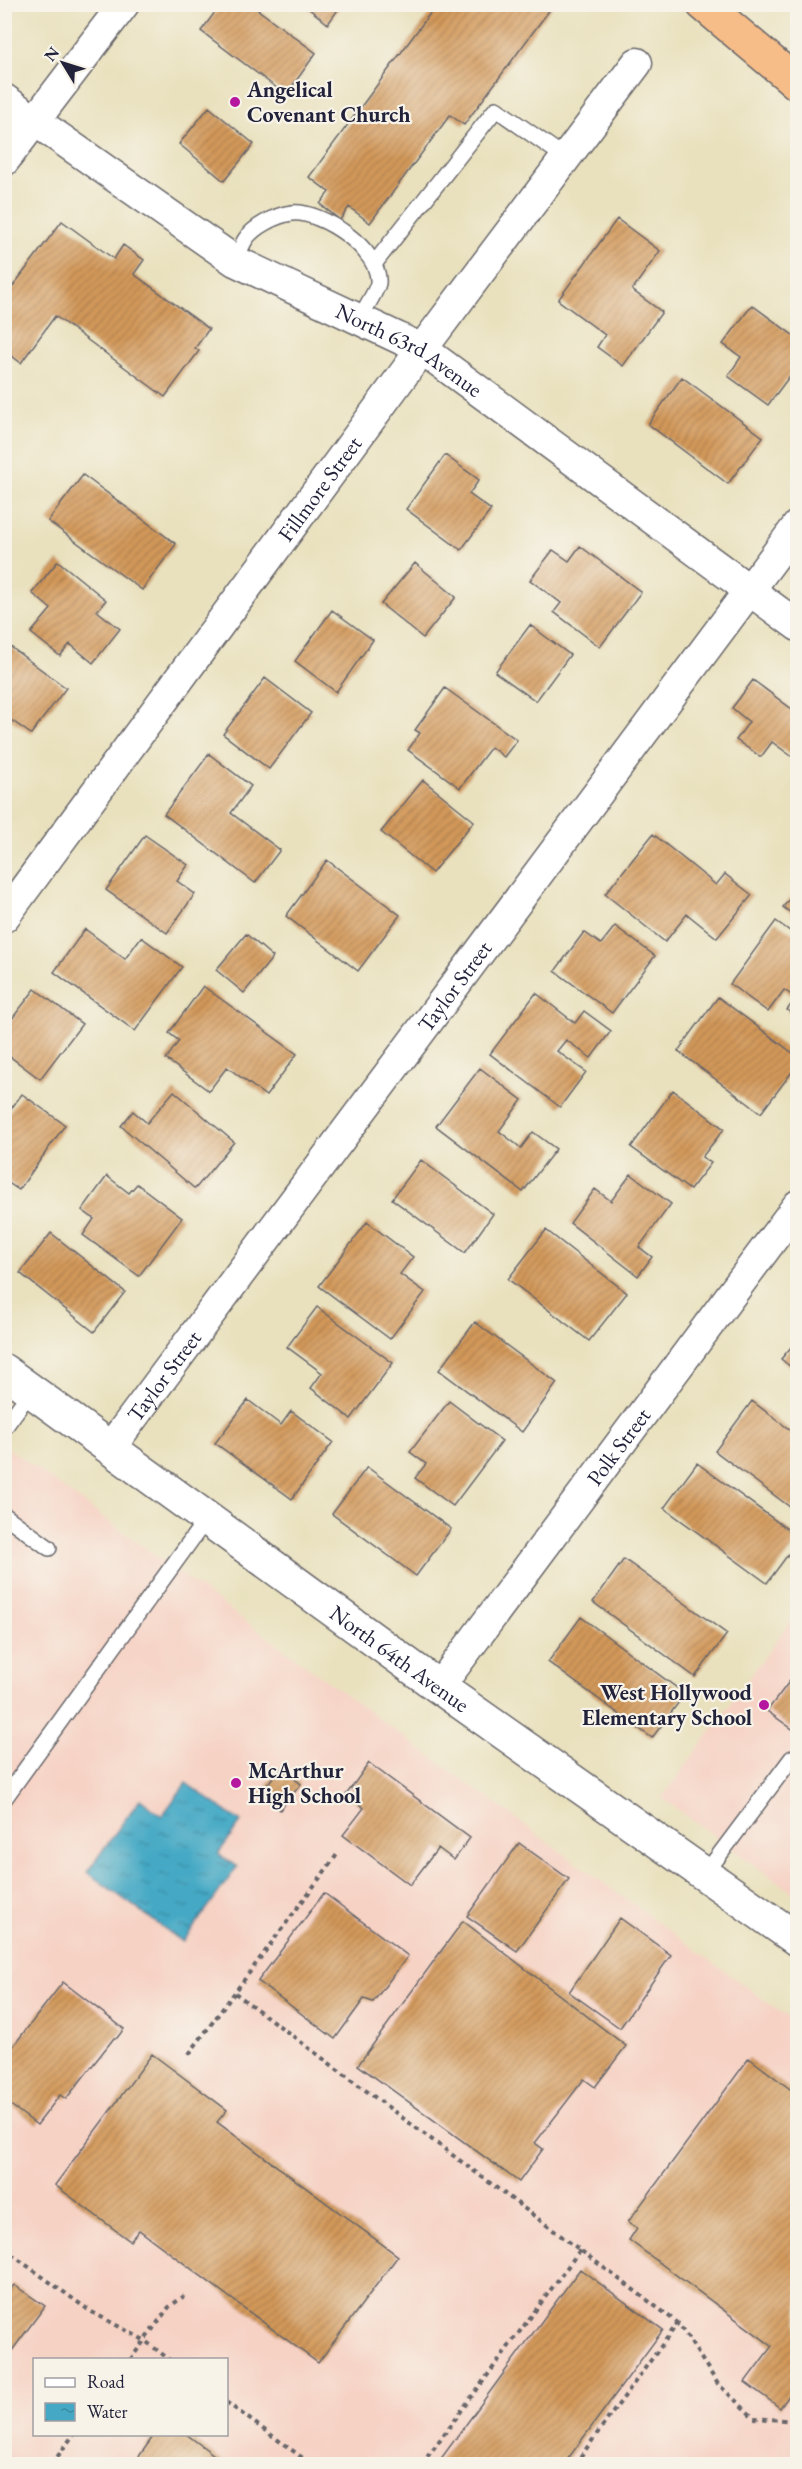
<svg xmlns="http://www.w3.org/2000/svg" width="802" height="2469" viewBox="0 0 802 2469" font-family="'EB Garamond',serif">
<defs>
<pattern id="water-ripples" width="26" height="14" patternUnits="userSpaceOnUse" patternTransform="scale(1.5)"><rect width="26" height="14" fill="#45a9c5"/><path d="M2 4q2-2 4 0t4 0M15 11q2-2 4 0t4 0" fill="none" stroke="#3989a1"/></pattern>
<pattern id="building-hatch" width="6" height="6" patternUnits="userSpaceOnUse" patternTransform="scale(1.5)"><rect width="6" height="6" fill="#d3995a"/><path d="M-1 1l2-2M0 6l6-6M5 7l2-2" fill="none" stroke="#ab7c4c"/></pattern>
</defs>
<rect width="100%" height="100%" fill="#f7f3e8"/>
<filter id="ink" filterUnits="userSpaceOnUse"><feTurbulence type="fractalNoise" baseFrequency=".0167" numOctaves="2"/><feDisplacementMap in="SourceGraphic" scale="12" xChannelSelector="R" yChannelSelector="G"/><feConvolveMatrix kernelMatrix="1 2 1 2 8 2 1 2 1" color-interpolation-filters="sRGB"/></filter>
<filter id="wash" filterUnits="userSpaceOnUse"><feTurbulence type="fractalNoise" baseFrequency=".008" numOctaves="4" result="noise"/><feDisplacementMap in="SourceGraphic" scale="24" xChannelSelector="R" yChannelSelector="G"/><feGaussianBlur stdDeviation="1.35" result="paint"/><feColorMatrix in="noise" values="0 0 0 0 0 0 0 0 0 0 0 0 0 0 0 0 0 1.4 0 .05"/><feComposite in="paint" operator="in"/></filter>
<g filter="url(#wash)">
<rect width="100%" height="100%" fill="#e9e1be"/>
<path fill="#f6d2c4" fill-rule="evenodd" d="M4,1445L797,2024V2464H5ZM34,2360H226V2434H34Z
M797,1612V1896L662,1798Z"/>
<path fill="url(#water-ripples)" stroke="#346680" stroke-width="1.5" d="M186,1783L241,1822L218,1854L237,1867L183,1942L87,1872L140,1799L162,1816Z"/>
<g id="blocks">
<path fill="url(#building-hatch)" d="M221,4H250L316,53L286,95L201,31Z
M303,4H342L328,24Z
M437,4H554L464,125L450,115L370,223L349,207L340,220L320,204L329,192L309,177Z
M209,107L254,144L224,181L179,144Z
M617,219L660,251L632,290L662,312L623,366L597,347L605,335L558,300Z
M62,221L114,259L123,245L144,260L134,274L209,329L195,348L199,351L165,397L55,316L21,363L4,350V298Z
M752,305L798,339V365L768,405L728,376L741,357L723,344Z
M682,377L763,437L728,484L648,424Z
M445,455L479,480L469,494L491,510L461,550L406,509Z
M83,475L176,544L142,590L48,521Z
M580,546L641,592L600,647L554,612L561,603L530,580L553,550L569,561Z
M58,561L106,600L97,611L120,629L93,663L70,644L60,656L31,633L51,609L32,593Z
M415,563L456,597L423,638L381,604Z
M332,610L373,640L336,692L295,661Z
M530,625L570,655L536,701L495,672Z
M4,642L66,688L31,734L4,715Z
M265,678L311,713L269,769L223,734Z
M753,680L797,713L798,761L772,742L761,757L736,740L749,722L732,708Z
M445,688L517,740L504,757L491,747L460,788L408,750L420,733L415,730Z
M209,754L251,786L231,813L280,850L255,883L164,814Z
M423,780L474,821L432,873L381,832Z
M653,834L716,885L725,874L752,895L717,938L687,914L665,942L605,894Z
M145,835L188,865L177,881L195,894L167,933L106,890Z
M327,860L400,915L358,971L286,916Z
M798,888V918L783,907Z
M776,921L798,937V1017L787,1010L796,998L784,990L768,1012L730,984Z
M615,926L655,956L612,1013L555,971L584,932L601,944Z
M85,929L125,959L141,937L182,967L135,1031L54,972Z
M246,934L273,957L244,993L216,970Z
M203,986L297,1054L266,1096L227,1067L209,1091L166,1059L179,1041L169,1033Z
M35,989L82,1024L40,1079L4,1052V1029Z
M536,993L575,1023L584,1011L611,1031L591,1058L566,1040L557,1051L586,1072L560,1107L490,1054Z
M718,997L798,1057V1064L761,1113L678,1051Z
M480,1068L522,1100L499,1131L521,1148L533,1132L556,1149L523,1192L436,1126Z
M673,1090L724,1129L702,1157L711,1163L690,1190L631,1147Z
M174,1091L234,1142L195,1189L121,1126L133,1111L147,1123Z
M22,1094L65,1125L19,1190L4,1180V1111L8,1113Z
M421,1160L493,1214L465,1253L392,1199Z
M631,1174L671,1204L639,1247L652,1257L638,1276L570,1223L595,1189L611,1201Z
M107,1176L129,1193L137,1184L182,1218L139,1276L83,1235L94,1219L82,1210Z
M367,1222L413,1257L400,1274L425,1292L390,1339L319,1286Z
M546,1230L627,1293L589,1341L508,1279Z
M51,1233L125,1292L94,1332L20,1273Z
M317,1307L393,1363L351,1419L311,1388L322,1373L287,1347Z
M475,1322L557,1383L522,1432L439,1370Z
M798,1339V1373L781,1359Z
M248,1400L281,1425L291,1411L333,1442L292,1499L215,1443Z
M449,1401L502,1441L453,1506L415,1478L426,1464L410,1452Z
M752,1401L798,1436V1513L715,1451Z
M697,1463L798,1537V1541L767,1583L664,1508Z
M367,1467L451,1529L416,1576L332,1514Z
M624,1559L727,1634L695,1677L593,1602Z
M581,1617L685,1694L652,1738L548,1662Z
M798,1670V1733L767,1711Z
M369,1763L470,1838L454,1860L438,1848L410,1885L343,1835L364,1808L346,1795Z
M280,1768L301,1784L280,1810L260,1794Z
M519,1843L569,1879L517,1951L467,1916Z
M324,1893L408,1956L373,2002L364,1999L335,2039L258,1981Z
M620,1918L671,1955L620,2028L569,1992Z
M463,1921L626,2046L595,2087L584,2079L535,2143L543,2149L519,2182L358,2065Z
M63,1982L124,2029L117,2038H114L66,2099L60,2095L37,2125L4,2100V2058Z
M152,2054L227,2110L217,2122L398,2256L318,2363L139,2230L130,2241L55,2185Z
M749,2058L798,2095V2383L780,2408L745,2382L772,2346L629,2240L637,2228L628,2222Z
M580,2269L663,2330L564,2464H437Z
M14,2285L45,2306L11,2352L4,2348V2297Z
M155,2434H186L226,2464H138L135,2462Z"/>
</g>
</g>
<g filter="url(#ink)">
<use href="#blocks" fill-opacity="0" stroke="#686569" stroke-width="1.5"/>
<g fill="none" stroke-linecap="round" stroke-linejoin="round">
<g stroke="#686569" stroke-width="18">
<path id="service" d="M235,261C238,255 241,247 245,240C253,227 276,215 292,213C321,210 381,250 378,283C377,291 363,311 359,320
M374,264L496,109L566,158
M4,1428L31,1391
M4,1515L49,1548
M4,1799L207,1518
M705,1874L792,1758L798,1762"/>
</g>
<g stroke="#686569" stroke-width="33">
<g id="minor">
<path id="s1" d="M4,99L235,261L422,349L798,626"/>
<path d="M4,161L124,4"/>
<path id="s2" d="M4,917L422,349L637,63"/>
<path id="s3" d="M110,1448L798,525"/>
<path id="s4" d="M439,1687L798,1205"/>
</g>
</g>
<g stroke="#686569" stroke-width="36">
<g id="tertiary">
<path id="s5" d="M4,1371L439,1687L798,1940"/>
</g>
</g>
<g stroke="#686569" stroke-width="36">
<path id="motorway" d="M703,4L798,84"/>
</g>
<path stroke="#686569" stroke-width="4" stroke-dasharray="4.5 4.5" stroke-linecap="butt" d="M235,1993L678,2323L718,2384L754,2418L798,2421
M189,2054L339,1852
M4,2249L90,2311L144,2340L170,2360
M130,2360L169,2307L184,2296
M226,2402L311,2464
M52,2464L74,2434
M422,2464L580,2250
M575,2464L678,2323"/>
<use href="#service" stroke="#fff" stroke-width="15"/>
<use href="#minor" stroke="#fff" stroke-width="30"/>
<use href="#tertiary" stroke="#fff" stroke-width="33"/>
<use href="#motorway" stroke="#f7bd88" stroke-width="33"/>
</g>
</g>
<g fill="#b5179e" stroke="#f7f3e8" stroke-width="2">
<circle cx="235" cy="102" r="6"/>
<circle cx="764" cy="1705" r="6"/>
<circle cx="236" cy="1783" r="6"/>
</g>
<g text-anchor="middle" stroke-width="4.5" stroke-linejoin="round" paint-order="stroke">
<g font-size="22" font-weight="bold" fill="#22223b" stroke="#f7f3e8" text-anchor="start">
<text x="247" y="97">Angelical<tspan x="247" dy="25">Covenant Church</tspan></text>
<text x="752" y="1700" text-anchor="end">West Hollywood<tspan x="752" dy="25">Elementary School</tspan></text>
<text x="248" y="1778">McArthur<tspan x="248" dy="25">High School</tspan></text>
</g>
<g font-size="22" fill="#22223b" stroke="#f7f3e8">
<text dy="8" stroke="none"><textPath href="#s1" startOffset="478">North 63rd Avenue</textPath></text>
<text dy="8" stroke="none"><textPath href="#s2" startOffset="532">Fillmore Street</textPath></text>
<text dy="8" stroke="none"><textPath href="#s3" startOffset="576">Taylor Street</textPath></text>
<text dy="8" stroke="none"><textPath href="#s3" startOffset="90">Taylor Street</textPath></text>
<text dy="8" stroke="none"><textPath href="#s4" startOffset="300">Polk Street</textPath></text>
<text dy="8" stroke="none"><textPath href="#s5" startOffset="489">North 64th Avenue</textPath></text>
</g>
</g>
<rect width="802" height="2469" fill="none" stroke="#f7f3e8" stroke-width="24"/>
<rect x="33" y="2358" width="195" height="78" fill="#f7f3e8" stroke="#a29fa3" stroke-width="1.5"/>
<rect x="45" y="2378" width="30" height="9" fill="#ffffff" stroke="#a29fa3" stroke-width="1.5"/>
<text x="87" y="2388" font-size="18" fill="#22223b">Road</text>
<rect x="45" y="2403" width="30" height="18" fill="url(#water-ripples)" stroke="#a29fa3" stroke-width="1.5"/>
<text x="87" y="2418" font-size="18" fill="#22223b">Water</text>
<g transform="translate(63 63) rotate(308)" stroke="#f7f3e8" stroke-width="4.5" paint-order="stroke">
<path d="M0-4.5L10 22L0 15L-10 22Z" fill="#22223b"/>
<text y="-9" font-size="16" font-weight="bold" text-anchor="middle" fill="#22223b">N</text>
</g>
</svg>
